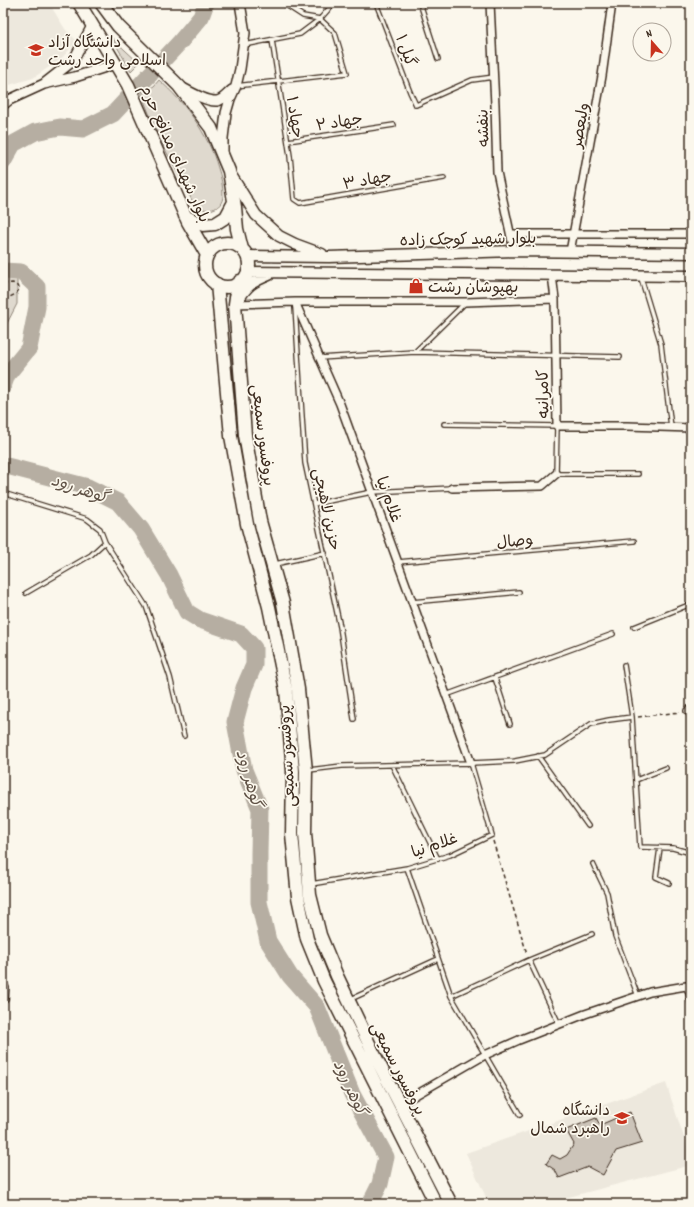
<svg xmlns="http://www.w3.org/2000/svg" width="694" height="1207" viewBox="0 0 694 1207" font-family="Dekko,'Playpen Sans Arabic',sans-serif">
<rect width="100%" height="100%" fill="#fbf7ec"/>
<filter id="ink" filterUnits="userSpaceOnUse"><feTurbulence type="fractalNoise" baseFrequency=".025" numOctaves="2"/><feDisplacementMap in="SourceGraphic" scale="8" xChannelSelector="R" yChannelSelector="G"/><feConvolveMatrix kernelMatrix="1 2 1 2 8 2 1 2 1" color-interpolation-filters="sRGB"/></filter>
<g filter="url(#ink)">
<path fill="#ede8dd" d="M3,3H49L65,29L77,41L61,59L33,78L6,86L3,83Z
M666,1083L691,1159V1165L542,1204H489L466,1153Z"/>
<path fill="#dfd9ce" stroke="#8d8276" d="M112,38L139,63L131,71Z
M159,80C185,103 208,133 218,168C221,176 223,186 223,195C223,211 204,214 194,204L158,136L141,93L154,86Z
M3,276L17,278V304L3,331Z"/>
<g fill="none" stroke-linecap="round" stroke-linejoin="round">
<path stroke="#b6aea2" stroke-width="17" d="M3,162L13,144L35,132L60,127L83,129L113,114L180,42L201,17L206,3
M3,271L21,272L37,287V307L29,348L7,375L3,386
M3,465L88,487L118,502L141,529L169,575L187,612L200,620L241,634L254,648V665L244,688L235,722L244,770L260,809L259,853V902L268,941L290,976L317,1007L352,1094L386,1157L380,1184L370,1204"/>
</g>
<path fill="#ccc4b9" stroke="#3b2a1e" d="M630,1112L642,1143L616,1151L603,1175L588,1167L559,1178L555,1170L546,1164L552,1155L560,1159L567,1155L574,1144L566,1130L596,1118L600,1125Z"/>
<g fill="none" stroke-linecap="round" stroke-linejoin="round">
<g stroke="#3b2a1e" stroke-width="6">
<path id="service" d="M376,3L410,92L416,105L472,80L494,77
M420,3L438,59
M272,40L290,156L294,199L300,203L444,178
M244,45L300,34L320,19L334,3
M236,86L347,73L335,33L320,19L303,16L283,3
M288,141L394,125
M641,278L661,344L671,427
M295,307L305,463L340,627L354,719
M415,352L620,357
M320,358L415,352L465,303
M444,424L557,426L556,474H638
M3,493L87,519L100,529L105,542L91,555L26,593
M314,504L372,492L452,488
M105,542L146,606L170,677L184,736
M398,562L634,541
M275,564L325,553
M412,602L519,592
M634,627L691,604
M624,665L632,717L640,847L673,848L691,853
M495,678L510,724
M446,695L613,634
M538,756L588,826
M392,765L438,859
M309,770L342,766L471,763L515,761L545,755L591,724L609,720L632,717
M636,780L666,768
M660,848L656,877L669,883
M593,864L607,893L615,936L638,996
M407,868L451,996L520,1115
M311,884L407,868L450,855L492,835L471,763
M529,960L559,1024
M3,979L7,988L6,1000L3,1002
M686,986L691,1005
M451,996L529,960L592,934
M351,999L438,959"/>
</g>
<g stroke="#3b2a1e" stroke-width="10">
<path id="minor" d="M490,3L495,105L497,172L514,251
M511,234H691
M570,252L602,76L612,3
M552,275L555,299L557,426H627L691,428
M295,302H466L555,299
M235,304L295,302L340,404L471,763
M452,488L542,486L556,474
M688,711L691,709
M400,1104L485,1055L519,1040L585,1014L650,992L686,986L691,987"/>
</g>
<g stroke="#3b2a1e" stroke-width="12">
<path id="tertiary" d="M45,83L73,61L92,26
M181,87C190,92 207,102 217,101C223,100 227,94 232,90
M3,105L9,100L44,84L75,77L115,64
M223,153V138L226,113L230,99L236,86L240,69L245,33L240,3"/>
</g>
<g stroke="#3b2a1e" stroke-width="13">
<path id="secondary" d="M229,172L256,215L279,236L295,244L322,254
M247,256L329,257L514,251L691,253
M247,272L691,276
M237,302C247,285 252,282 269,275"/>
</g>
<g stroke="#3b2a1e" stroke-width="15">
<path id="primary" d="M79,3L128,85L188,222L207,255
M101,3L118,26L179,86L211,128L229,171L235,207L237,229L242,249
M185,216L203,225L215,224L226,217L234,202
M205 265a22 22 0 1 1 44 0a22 22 0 1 1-44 0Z
M240,281L236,297L235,304L245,435L260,521L283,603L298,689L306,771L305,833L310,895L320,935L337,976L373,1052L451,1204
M217,284L231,436L247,524L269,607L286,690L293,771L292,834L298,897L307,939L324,981L436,1204"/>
</g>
<path stroke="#3b2a1e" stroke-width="1.5" stroke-dasharray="4 3" stroke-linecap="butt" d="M3,284L13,283L20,288L16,294L3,300
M638,717L680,712
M493,841L527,954"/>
<use href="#service" stroke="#fbf7ec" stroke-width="3.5"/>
<use href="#minor" stroke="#fbf7ec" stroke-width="7"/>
<use href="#tertiary" stroke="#fbf7ec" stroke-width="9"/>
<use href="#secondary" stroke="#fbf7ec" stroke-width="10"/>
<use href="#primary" stroke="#fbf7ec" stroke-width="12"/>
</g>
</g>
<defs>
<g id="university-bare" transform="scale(1.2)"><path d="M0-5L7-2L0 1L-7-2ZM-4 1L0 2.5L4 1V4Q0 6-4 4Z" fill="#c8321e" stroke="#fbf7ec" stroke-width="2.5" paint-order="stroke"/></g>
<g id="shop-bare" transform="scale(1.2)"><path d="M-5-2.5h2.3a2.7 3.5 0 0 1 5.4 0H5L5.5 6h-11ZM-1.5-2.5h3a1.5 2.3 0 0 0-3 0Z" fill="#c8321e" stroke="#fbf7ec" stroke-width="2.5" paint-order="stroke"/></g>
</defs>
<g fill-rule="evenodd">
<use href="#university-bare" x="36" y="50"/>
<use href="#shop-bare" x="416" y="286"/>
<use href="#university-bare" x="622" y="1118"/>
</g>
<g text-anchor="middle" stroke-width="3.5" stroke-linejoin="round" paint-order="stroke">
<g font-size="16" fill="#3b2a1e" stroke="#fbf7ec" text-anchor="start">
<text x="48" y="47">دانشگاه آزاد<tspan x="48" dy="18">اسلامی واحد رشت</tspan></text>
<text x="428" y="292">بهپوشان رشت</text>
<text x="610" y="1115" text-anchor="end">دانشگاه<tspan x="610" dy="18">راهبرد شمال</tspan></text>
</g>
<g font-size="16" fill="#3b2a1e" stroke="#fbf7ec">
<text transform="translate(407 50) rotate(70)" y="6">گیل ۱</text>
<text transform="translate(296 117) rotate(81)" y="6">جهاد ۱</text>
<text transform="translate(339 121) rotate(-9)" y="6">جهاد ۲</text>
<text transform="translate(579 125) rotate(-80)" y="6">ولیعصر</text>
<text transform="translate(482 128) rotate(-92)" y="6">بنفشه</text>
<text transform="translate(176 153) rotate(66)" y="6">بلوار شهدای مدافع حرم</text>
<text transform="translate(367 179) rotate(-10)" y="6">جهاد ۳</text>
<text transform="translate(468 238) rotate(-1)" y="6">بلوار شهید کوچک زاده</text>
<text transform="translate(542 394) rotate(-91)" y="6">کامرانیه</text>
<text transform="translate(264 435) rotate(83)" y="6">پروفسور سمیعی</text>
<text transform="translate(390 499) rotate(70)" y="6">غلام نیا</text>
<text transform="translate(328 509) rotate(78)" y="6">حزین لاهیجی</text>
<text transform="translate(515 540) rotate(-5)" y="6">وصال</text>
<text transform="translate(286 756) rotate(-93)" y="6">پروفسور سمیعی</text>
<text transform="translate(434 844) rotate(-19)" y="6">غلام نیا</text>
<text transform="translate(399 1068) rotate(63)" y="6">پروفسور سمیعی</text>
</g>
<g font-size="17" font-style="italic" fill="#605246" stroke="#fbf7ec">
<text transform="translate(80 488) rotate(19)" y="6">گوهر رود</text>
<text transform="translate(250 778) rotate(74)" y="6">گوهر رود</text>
<text transform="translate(351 1087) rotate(65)" y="6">گوهر رود</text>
</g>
</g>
<rect width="694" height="1207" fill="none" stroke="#fbf7ec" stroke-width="16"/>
<rect x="8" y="8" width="678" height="1191" fill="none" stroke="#3b2a1e" stroke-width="1.5" filter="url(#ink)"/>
<g transform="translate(652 42) rotate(340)"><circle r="19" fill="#fbf7ec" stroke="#aea59a"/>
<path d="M0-3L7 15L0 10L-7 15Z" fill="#c8321e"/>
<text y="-6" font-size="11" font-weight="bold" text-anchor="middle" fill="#3b2a1e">N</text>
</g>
</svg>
